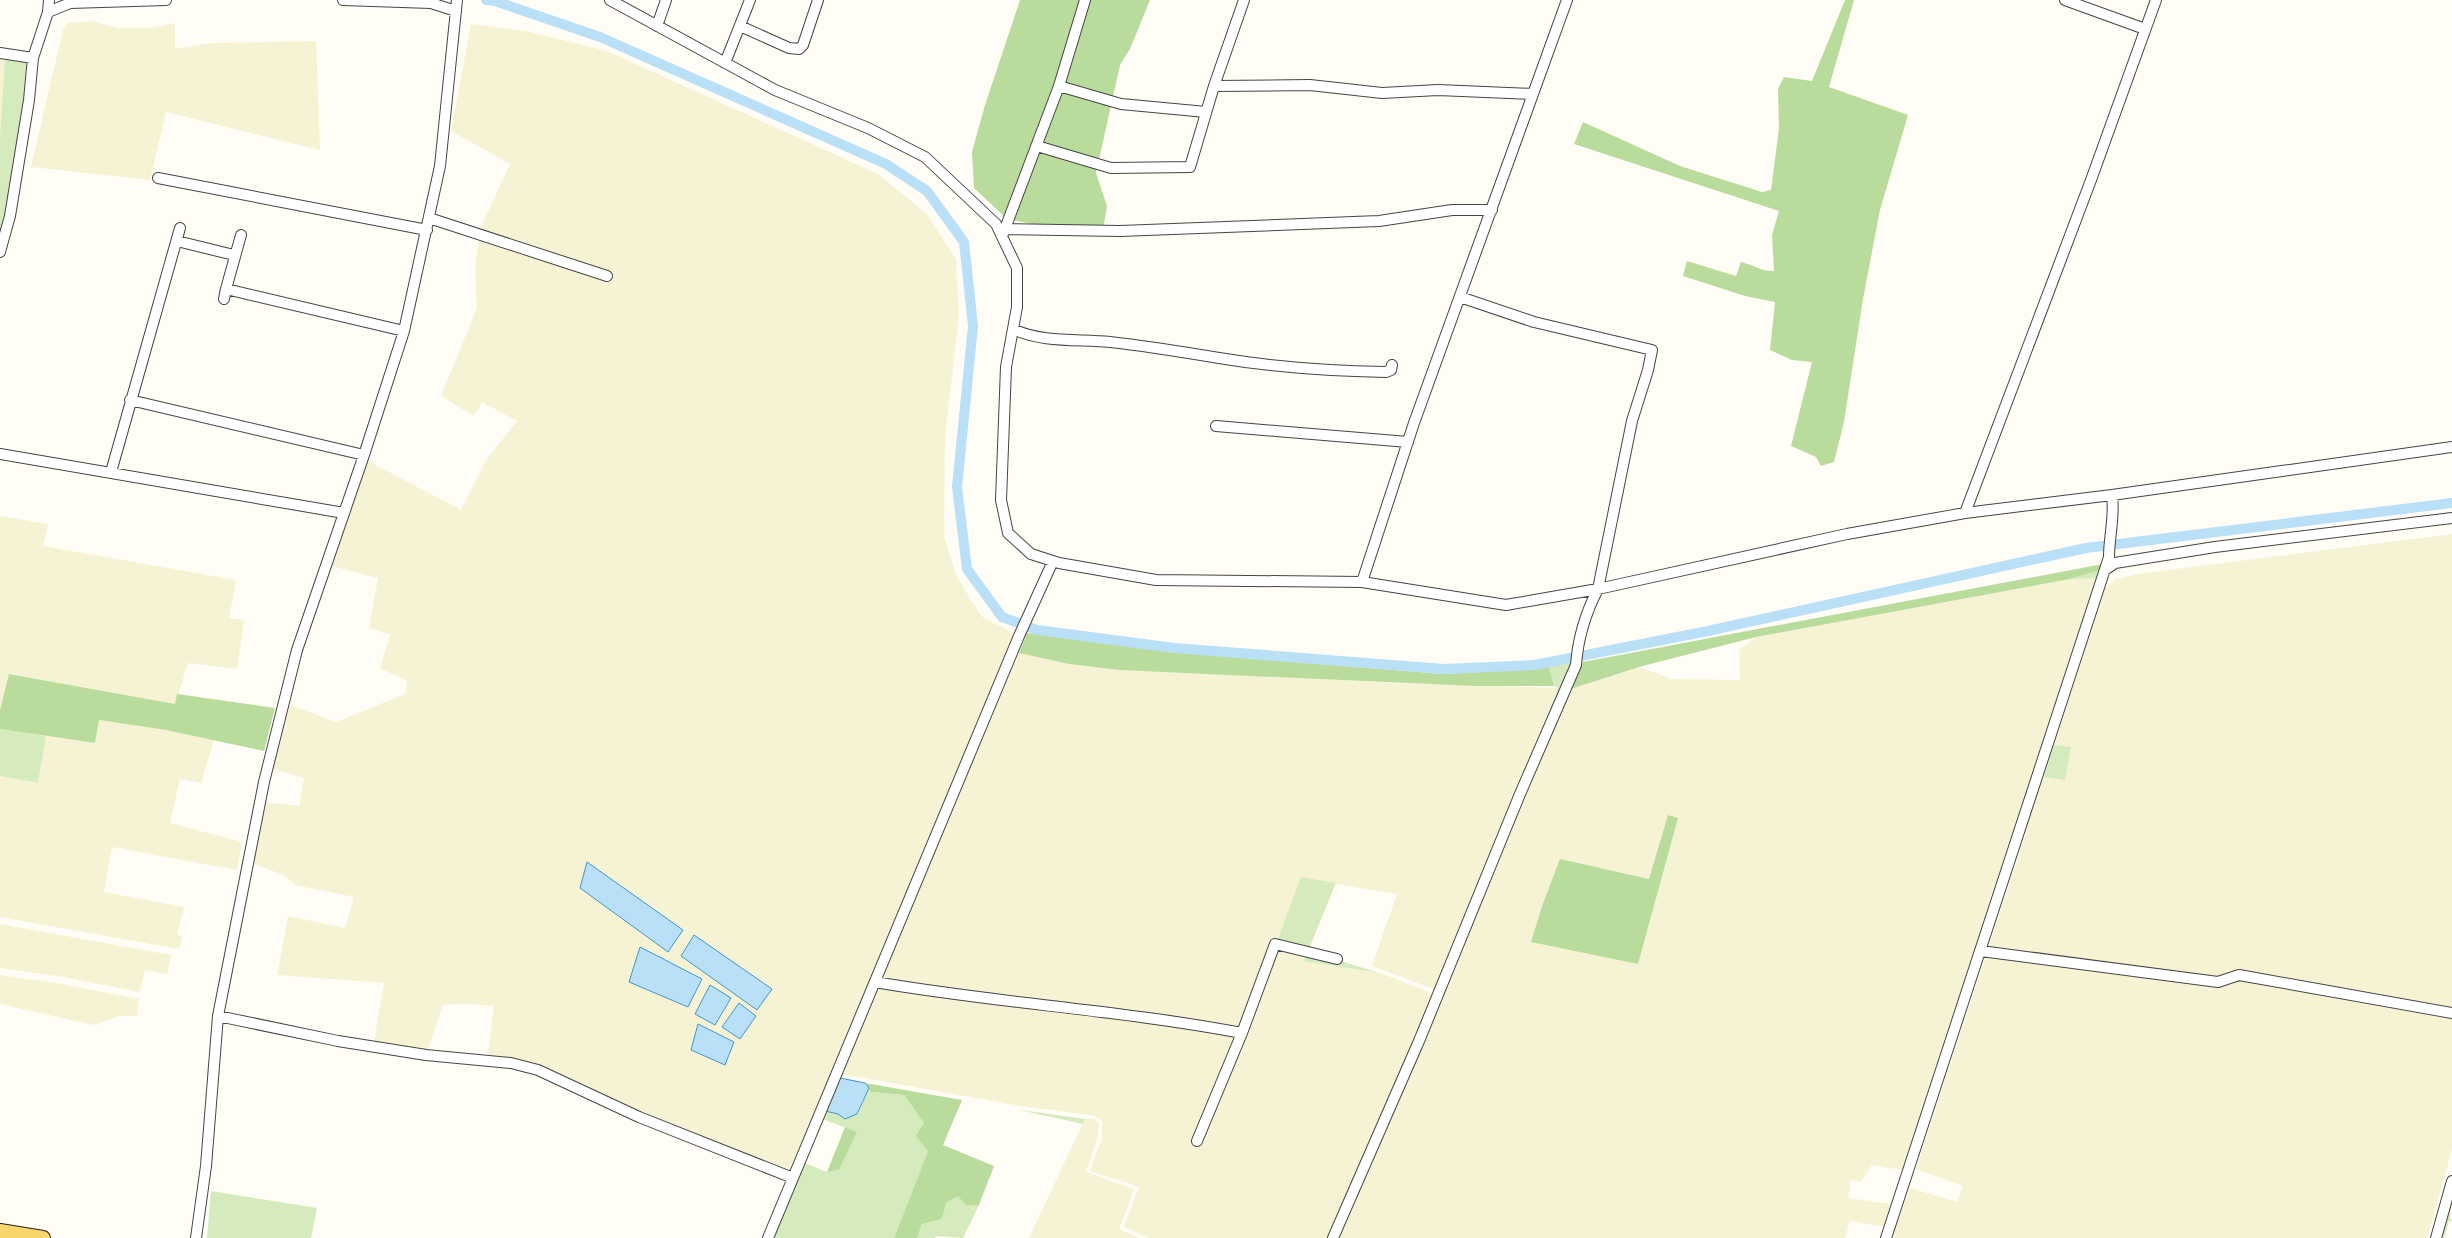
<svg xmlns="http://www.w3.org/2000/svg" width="2452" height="1238" viewBox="0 0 2452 1238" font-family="Literata,serif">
<rect width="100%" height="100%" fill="#fffdf5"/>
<path fill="#f6f3d4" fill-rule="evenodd" d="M92,21L117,28H151L175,23V49L212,43L316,41L320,150L166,112L150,180L31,167L63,30L67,23Z
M471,24L526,31L607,51L878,174L927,214L956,259L959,316L945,438L944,537L957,577L981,616L1019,636L793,1178L538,1070L487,1061L494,1006L469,1004L443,1005L426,1055L373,1047L384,983L277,975L288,916L345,928L354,897L295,885L284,875L253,864L266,802L299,806L304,778L273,769L290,705L336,722L405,694L407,681L380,668L390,634L369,628L378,578L331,566L368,461L461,510L486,460L517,421L482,402L474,416L441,396L477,308L475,267L481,227L510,164L451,131Z
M0,56L5,57L0,135Z
M0,516L48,524L43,546L236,580L229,618L244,620L237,669L188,663L175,704L10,674L0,710Z
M2452,534V1150L2427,1238H1892L1910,1188L1957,1202L1963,1186L1916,1169L2026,833L2020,832L2044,777L2065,779L2071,747L2054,745L2104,590L2115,579L2144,573Z
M2096,577L1902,1170L1872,1165L1861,1182L1851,1180L1848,1198L1891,1204L1884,1227L1850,1221L1845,1238H1337L1523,797L1571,689L1639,667L1672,679L1740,680L1739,650L1756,637L2070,579ZM1677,818L1659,881L1542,906L1561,860L1649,879Z
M1019,653L1069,664L1119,670L1271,676L1396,683L1558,688L1436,990L1372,966L1397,894L1301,878L1278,937L1307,951L1304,961L1380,973L1434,994L1329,1238H1149L1124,1227L1139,1187L1090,1171L1102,1139V1121L1095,1116L1015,1105L841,1074Z
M99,720L166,730L214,740L201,783L180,779L170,823L242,842L237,870L112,847L104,892L184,907L177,934L182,936L179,949L0,917V776L38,783L46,736L95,743Z
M0,924L171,955L167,974L145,970L140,992L63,977L0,968Z
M0,975L61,984L139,999L137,1016H119L94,1025L0,1004Z
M1085,1119H1095L1099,1124L1098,1137L1086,1172L1134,1189L1119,1229L1139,1238H1029Z"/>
<path fill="#d5ebbd" d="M37,56L8,209L0,239V135L5,57Z
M2101,570L2074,643L2096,578L2070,579Z
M1573,662L1548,715L1558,688L1554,686L1549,666Z
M0,729L46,736L38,783L0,776Z
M2054,745L2071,747L2065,780L2044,777Z
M1301,877L1336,883L1308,951L1380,973L1304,961L1307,951L1278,938Z
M869,1088L871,1092L904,1095L924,1123L928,1151L894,1238H772L805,1163L827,1172L839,1170L857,1132L822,1119L825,1111L838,1114L845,1119L858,1114Z
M1015,1109L1085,1119L1083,1124Z
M211,1191L317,1208L311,1238H207Z
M2452,1194L2450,1218L2452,1221H2449L2444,1238H2440Z
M958,1196L966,1206L979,1205L963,1238L936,1236L935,1238H917L922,1224L942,1219L946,1203Z"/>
<path fill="#b9dc9c" d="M1020,0H1150L1130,49L1120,65L1096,173L1107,206L1103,230L1080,234L1007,219L974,188L972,152L985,105Z
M1845,0H1854L1829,87L1908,115L1880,210L1863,299L1844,422L1834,462L1821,466L1816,457L1791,446L1812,362L1792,360L1770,350L1775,302L1745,296L1683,276L1687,261L1736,276L1741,262C1754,265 1762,272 1774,271L1772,235L1779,211L1574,144L1583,122L1680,166L1762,192L1771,190L1779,128L1778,89L1784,77L1812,81Z
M2103,564L2101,570L2070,579L1756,637L1639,667L1571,689L1583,662Z
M1027,633L1173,652L1443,674L1534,669L1549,666L1554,686H1475L1119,670L1069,664L1019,653Z
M9,674L175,704L177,694L275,708L264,751L166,730L99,720L95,743L0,729V710Z
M1668,815L1678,818L1638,964L1531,942L1542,906L1560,859L1649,879Z
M865,1083L962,1100L943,1145L994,1166L979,1205L966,1206L958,1196L946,1203L942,1219L922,1224L917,1238H894L928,1151L916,1136L924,1123L904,1095L871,1092Z
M845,1127L857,1132L839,1170L827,1172Z"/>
<path fill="#b9e0f7" stroke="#3f96cf" d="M587,862L683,930L668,952L580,888Z
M694,935L772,989L757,1010L681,956Z
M640,947L702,979L688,1007L629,982Z
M710,985L731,998L715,1025L695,1014Z
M739,1003L756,1016L740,1039L722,1027Z
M698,1024L734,1042L725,1065L691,1050Z
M840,1078L865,1083L869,1088L857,1114L845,1119L838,1114L825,1111Z"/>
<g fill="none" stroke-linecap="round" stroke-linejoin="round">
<path stroke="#b9e0f7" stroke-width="10" d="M486,0L495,1L600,37L886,164L927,191L964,242L973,326L957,487L967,569L1002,617L1037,630L1174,648L1444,669L1535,665L1708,631L2086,548L2452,503"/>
<g stroke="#444" stroke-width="12">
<path id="minor" d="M343,0L431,3L456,11
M610,0L775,90L868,128L925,157L996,224L1017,268V307L1006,367L1001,500L1008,533L1031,554L1059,563L1156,580L1362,582L1414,423L1567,0
M2065,0L2145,29
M48,12L70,3L166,0
M657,26L666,0
M740,26L789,48L799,49L803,45L818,0
M0,53L33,58
M725,63L750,0
M1059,86L1121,104L1206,112
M1214,86L1310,85L1382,93L1438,90L1533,94
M1037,146L1111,168L1190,167L1214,86L1244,0
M158,178L427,230
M429,218L607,276
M1005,229L1120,231L1379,221L1452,210H1492
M1003,234L1059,86L1085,0
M241,235L226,289L404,331
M177,241L234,255
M0,252L10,216L29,100L33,58L48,12L49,0
M224,299L226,289
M1013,329C1042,343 1078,339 1110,342C1147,346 1183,352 1219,358C1273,367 1331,371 1386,372L1391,370L1392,365
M130,400L364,455
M1216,426L1408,442
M0,454L344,513
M111,472L180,228
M1965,513L2091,180L2156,0
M2105,570L2115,563L2215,547L2452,518
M1362,582L1506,605L1598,589L1847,534L1965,513L2112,495L2452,447
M1981,951L2218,982L2239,975L2452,1013
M875,982C996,1003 1120,1010 1242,1033L1275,944L1337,959
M218,1016L338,1041L426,1055L511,1063L538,1070L639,1117L793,1178
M1197,1141L1242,1033
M196,1238L206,1166L218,1016L264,782L297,650L364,455L404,331L440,166L457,0
M768,1238L1019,636L1053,561
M1333,1238L1419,1041L1520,794L1576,665C1578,637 1585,614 1598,589L1632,421L1648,370L1652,350L1534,322L1460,297
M1886,1238L2109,557C2109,536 2115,516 2112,495
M2436,1238L2452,1181"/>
</g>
<g stroke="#222" stroke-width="16">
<path id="major" d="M0,1231L43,1238"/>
</g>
<use href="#minor" stroke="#fff" stroke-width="10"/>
<use href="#major" stroke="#f9d66b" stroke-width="14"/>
</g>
</svg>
